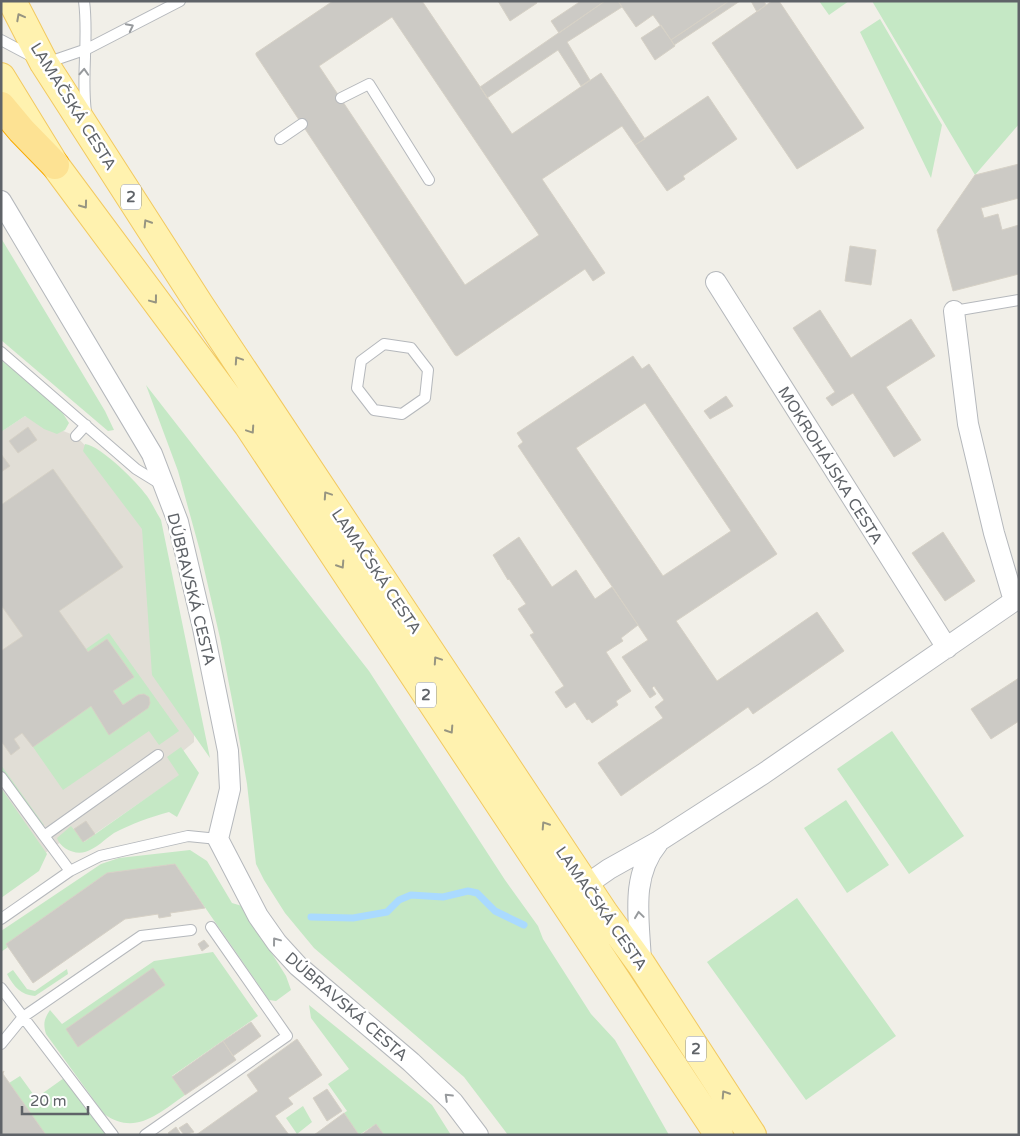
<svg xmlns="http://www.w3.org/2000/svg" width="1020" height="1136" viewBox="0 0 1020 1136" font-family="'Varela Round',sans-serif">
<rect width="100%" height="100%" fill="#f1efe8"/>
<path fill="#e1ded6" d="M25,416L76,436L133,496L151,520L194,730V742L183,751L180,775L83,842L75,832L44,854L1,837V432Z"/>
<path fill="#c5e8c5" d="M819,1H849L829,15Z
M872,1H1019V124L975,175Z
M880,19L942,125L931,178L860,32Z
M1,238L105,411L114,430L108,431L1,340Z
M1,360L57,404L69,423L65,430L57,434L44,429L25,416L1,432Z
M146,385L369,671L505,880L538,926L543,939L591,1014L615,1040L669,1135H508L464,1077L314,948L285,913L264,880L256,864L247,784L235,715L220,638L200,551L178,471Z
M85,444C101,446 137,482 147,496C152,503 156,512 161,520L210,758L152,675L142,529L83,451Z
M109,633L179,731L159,745L149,731L63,790L33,747L91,706L148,708L150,703L149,697L144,694L138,695L123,705L113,691L134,677L107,639L88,652L86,649Z
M892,731L964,836L909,874L837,769Z
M181,747L199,773L177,817L169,812C150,817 131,824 114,833C105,839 96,849 85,852C74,855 60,848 57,838L71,826L84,842L179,775L167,757Z
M1,765L44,825L41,826L1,770Z
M1,788L47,854L39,871L1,898Z
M846,800L889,865L847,893L804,828Z
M190,850L207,861L232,903L242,906L286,976L291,990L276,1001L269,1000L175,864L107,873L6,944L8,947L1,952V931L101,864L119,858Z
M797,898L896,1036L806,1100L707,962Z
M213,952L258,1016L172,1076L185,1095C158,1114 135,1136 104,1114L46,1034C43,1024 44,1019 50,1010L62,1024L154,961Z
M67,969L68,974L35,996C21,995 14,987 7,974L13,970L27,989L35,991Z
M309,1005L432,1105L451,1135H384L376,1124L359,1135L344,1113L347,1111L328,1084L349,1069L311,1018Z
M20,1076L36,1098L64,1078L106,1135H46L9,1083Z
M303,1106L312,1122L297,1134L286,1118Z"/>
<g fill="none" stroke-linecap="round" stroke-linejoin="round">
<path stroke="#aadaff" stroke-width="7" d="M311,917L353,918L387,912L399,900L411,895L443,897L468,891L477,893L495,911L524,925"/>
</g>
<path fill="#cccac5" stroke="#d6d1c6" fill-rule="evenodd" d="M333,1H422L512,134L601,73L645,139L635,145L622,126L542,179L605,273L593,281L585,269L457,356L455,355L256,55V53ZM392,17L539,235L465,285L319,66Z
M498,1H536L537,3L510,21Z
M581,1H605L559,33L551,21Z
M605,1H618L622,7L567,42L590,80L581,86L558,50L487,98L480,87Z
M618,1H729L671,40L653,15L636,27Z
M729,1H740L674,45L671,40Z
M751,1H764L766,5L757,12Z
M772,1H779L864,128L797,169L712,43Z
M661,25L675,46L655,60L641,38Z
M708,96L737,139L683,176L685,179L667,191L635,145Z
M1019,164V198L981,208L984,218L998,214L1002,230L1019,225V274L953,291L937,230L975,175Z
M850,246L876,250L871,285L845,281Z
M820,310L851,358L911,319L935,356L886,387L921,440L894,457L853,393L832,406L826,398L835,392L793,328Z
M633,356L642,369L649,364L777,554L676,621L717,681L817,612L844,651L753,714L748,707L621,796L598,763L663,718L655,707L664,700L654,686L652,688L656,694L650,698L622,657L648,640L518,446L523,442L517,433ZM645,403L731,531L663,576L576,448Z
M726,396L733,406L710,419L704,411Z
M28,427L37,440L18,453L9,441Z
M1,454L10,466L1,472Z
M53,469L123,567L59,611L88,652L107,639L134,677L113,691L123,705L138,695L144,694L149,697L150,703L148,708L109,735L91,706L33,747L22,733L14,739L20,748L11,755L1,741V651L23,636L1,605V505Z
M943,532L975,581L945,601L912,553Z
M519,537L552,587L576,570L595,599L612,587L638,625L621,638L623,641L606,652L631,691L616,701L618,705L592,723L589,719L587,720L575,702L566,708L555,692L564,686L530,635L534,633L518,609L526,604L509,579L508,580L493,555Z
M1019,678V721L991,739L971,709Z
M86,821L95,834L83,842L74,829Z
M175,864L205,908L170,913L171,916L159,918L158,914L125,919L33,983L6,944L107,873Z
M204,940L209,946L202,951L198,944Z
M153,968L165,985L78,1047L66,1029Z
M251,1022L261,1036L233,1056L223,1041Z
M297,1039L322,1075L288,1098L293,1104L275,1116L289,1135H196L258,1091L247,1075Z
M223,1041L236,1060L185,1095L172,1077Z
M4,1071L3,1074L46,1135H1V1073Z
M327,1089L342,1111L327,1121L313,1098Z
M344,1113L359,1135H314Z
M187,1123L194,1132L184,1135L179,1128Z
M376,1124L384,1135H361Z
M176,1127L181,1135H170L168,1133Z"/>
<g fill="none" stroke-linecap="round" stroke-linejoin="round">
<g stroke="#b5b8bc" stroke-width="12">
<path id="service" d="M84,1C89,39 81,75 86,112
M1,40L33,57
M46,63L87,49L180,1
M341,98L369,84L429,180
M280,139L302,124
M954,311L1019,300
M384,344L411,348L428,370L425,398L402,414L374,410L357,388L361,361Z
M1,352L136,469L162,485
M76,436L86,425
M1,777L44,836
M70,871L44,836L158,755
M1,919L70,871L100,856L188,836L218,839
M1,988L113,1135
M1,1044L23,1017L141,936L191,930
M145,1135L287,1036L211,927"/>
</g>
<g stroke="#b5b8bc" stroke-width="22">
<path id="minor" d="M1,201L152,454L178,522L203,628L228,751L230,789L218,839L258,916L277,943L298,966L411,1062L453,1102L478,1135
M716,282L947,648
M586,885L609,869L659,841L763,774L1014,601L994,533L968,424L954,311
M641,964C640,922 629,878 658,843"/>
</g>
<g stroke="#f2c960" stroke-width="30">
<path id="primary" d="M12,1L44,63L199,304L604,913L641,964L752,1135
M1,77L55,165L248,425L719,1135"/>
</g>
<g stroke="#f9ab00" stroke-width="30">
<path id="motorway" d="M1,106L21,130L55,165"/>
</g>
<use href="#service" stroke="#fff" stroke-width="10"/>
<use href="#minor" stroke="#fff" stroke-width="20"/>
<use href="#primary" stroke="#fff2af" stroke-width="28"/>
<use href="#motorway" stroke="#fde293" stroke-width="28"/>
</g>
<defs><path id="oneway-chevron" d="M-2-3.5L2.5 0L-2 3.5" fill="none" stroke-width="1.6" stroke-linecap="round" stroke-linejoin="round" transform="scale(1.25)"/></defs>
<g stroke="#979581">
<use href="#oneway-chevron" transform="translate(20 17) rotate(-118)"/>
<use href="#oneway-chevron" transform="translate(84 205) rotate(54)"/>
<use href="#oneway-chevron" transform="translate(147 223) rotate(-122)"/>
<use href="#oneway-chevron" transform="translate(154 300) rotate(53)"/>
<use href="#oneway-chevron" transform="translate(238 360) rotate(-124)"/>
<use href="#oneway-chevron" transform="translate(251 430) rotate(56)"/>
<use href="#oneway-chevron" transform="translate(327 495) rotate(-124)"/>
<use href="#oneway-chevron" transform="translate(341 565) rotate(57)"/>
<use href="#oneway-chevron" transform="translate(437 660) rotate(-124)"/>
<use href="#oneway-chevron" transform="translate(450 730) rotate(57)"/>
<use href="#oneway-chevron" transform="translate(545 825) rotate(-123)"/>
<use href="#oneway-chevron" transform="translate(725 1094) rotate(-123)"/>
</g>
<g stroke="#979a9d">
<use href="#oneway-chevron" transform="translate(130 27) rotate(-27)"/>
<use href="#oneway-chevron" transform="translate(84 72) rotate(-87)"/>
<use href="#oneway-chevron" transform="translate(639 915) rotate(-98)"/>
<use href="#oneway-chevron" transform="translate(276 941) rotate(-127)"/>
<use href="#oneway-chevron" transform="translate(448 1097) rotate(-136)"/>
</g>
<g text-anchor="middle" stroke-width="5" stroke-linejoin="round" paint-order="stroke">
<g fill="#fff" stroke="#8f9295" stroke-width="1">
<rect x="121" y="184.5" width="20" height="25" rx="4"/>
<rect x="416" y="682.5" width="20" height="25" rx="4"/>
<rect x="686" y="1036.5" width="20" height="25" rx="4"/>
</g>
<g font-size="15" font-weight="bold" fill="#5f6368">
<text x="131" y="202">2</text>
<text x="426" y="700">2</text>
<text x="696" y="1054">2</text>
</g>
<g font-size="16" fill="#5f6368" stroke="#fff">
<text transform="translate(74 106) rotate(58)" y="6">LAMAČSKÁ CESTA</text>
<text transform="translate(831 465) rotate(58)" y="6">MOKROHÁJSKA CESTA</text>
<text transform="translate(377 571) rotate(56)" y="6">LAMAČSKÁ CESTA</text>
<text transform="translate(192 589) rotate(76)" y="6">DÚBRAVSKÁ CESTA</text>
<text transform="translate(602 908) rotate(55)" y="6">LAMAČSKÁ CESTA</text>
<text transform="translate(347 1006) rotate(41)" y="6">DÚBRAVSKÁ CESTA</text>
</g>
</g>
<rect width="1020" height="1136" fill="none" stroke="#5f6368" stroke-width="5"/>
<path d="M22 1106v8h66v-8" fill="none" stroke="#5f6368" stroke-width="2.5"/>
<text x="30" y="1106" font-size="15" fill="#5f6368" stroke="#ffffff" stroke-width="4" paint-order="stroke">20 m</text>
</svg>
